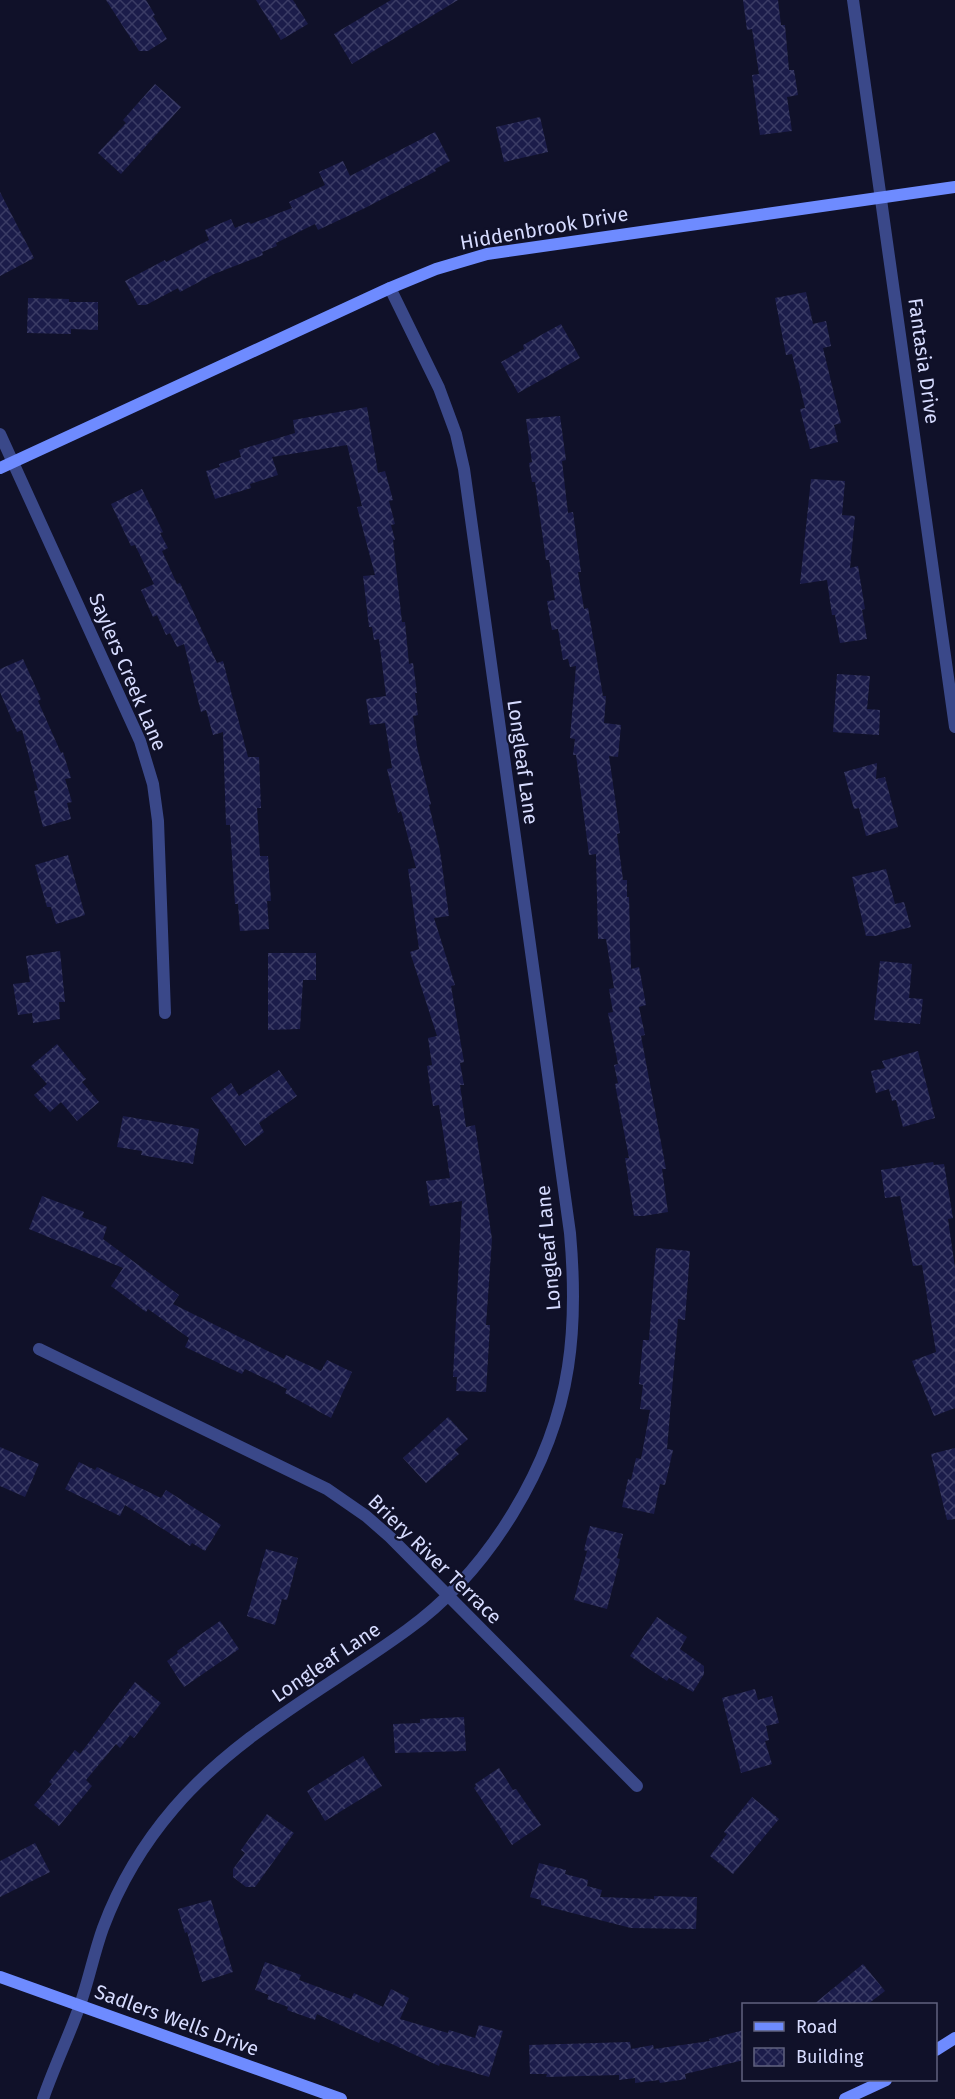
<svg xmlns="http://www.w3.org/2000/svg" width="955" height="2099" viewBox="0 0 955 2099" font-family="'Fira Sans',sans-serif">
<defs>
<pattern id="building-cross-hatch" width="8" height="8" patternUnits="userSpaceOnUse" patternTransform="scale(1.5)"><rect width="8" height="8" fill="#1b1c4a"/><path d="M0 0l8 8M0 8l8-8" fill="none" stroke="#3b3c65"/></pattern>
</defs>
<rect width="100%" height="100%" fill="#101129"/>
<path fill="url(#building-cross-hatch)" d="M106,0H146L155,15L153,16L167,39L148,51H139Z
M256,0H293L308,24L281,40Z
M391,0H458L352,64L334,34Z
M743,0H778L781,25H785L789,70H794L798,95L787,97L792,131L760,135L752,75L759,74L752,29L747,30Z
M155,84L181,107L121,174L98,153L126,123L123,120Z
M540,117L548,152L504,162L496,127Z
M435,132L450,161L435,169L436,171L365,208L318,230L315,224L276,243L277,246L262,252L263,255L214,274L180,292L178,288L146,305H138L125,281L165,260L166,262L209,240L205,230L231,219L235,228L249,222L251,224L292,208L289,202L325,185L319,172L343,161L350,176Z
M0,192L34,258L0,276Z
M806,292L813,324L826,321L831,346L823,348L841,423L834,425L838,442L810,449L800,409L805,408L792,354L786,355L775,298Z
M28,298L69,299V302H98V330L71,329V334L27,333Z
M561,324L580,358L518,393L501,362L524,349L523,345Z
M367,407L378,473L385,471L393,500L389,501L395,524L391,525L395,540H393L402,622H405L409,664L413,663L417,693H415L418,715L413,716L417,747L431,804L429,805L440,851L449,916L434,918L455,985L451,986L464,1062L460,1063L464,1085H460L466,1127L475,1125L492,1239L486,1325H490L486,1392L456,1391L457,1377H453L462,1201L430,1206L426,1181L450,1178L439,1105L433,1106L427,1066L432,1065L428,1038L437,1036L410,952L419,949L408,869L416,868L401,811L398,813L387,769L392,768L385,723L370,725L366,699L386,696L379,639L374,640L372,627H369L363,576L375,575L357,507L362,506L347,445L272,457L278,475L250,484L251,488L215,499L206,471L220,467L219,464L241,457L239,450L295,433L293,420Z
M560,416L566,460L562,461L568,513L573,512L581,572H578L584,609L588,608L603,696H606L604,723L621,725L618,757L609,756L620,833L617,834L623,880H627V897H629L631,969L639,967L646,1005L639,1007L645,1035L641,1036L666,1169H662L668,1212L643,1216H634L625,1158H629L615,1084L618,1083L614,1065L618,1064L608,1013L613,1012L609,989L614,988L606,939H598L596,854L589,855L576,755H573L575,739L570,738L576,666L570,667L568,659L563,660L558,629L552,630L547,601L555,600L549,560H546L535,482H532L529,463L532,462L526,419Z
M811,479L845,481L842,515L855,516L850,568L858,566L865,609L862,610L867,639L840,643L835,615H832L827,580L800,584Z
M142,489L163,532L160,533L168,548L162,551L177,584L180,583L217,663L223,661L248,757H259L261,808H257L260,856H268L271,901H267L269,929L240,931L238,904H235L230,825H226L223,732L213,735L206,710L201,712L184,644L177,647L170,633L166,635L157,615L153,617L141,590L154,584L135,545L131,546L111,504Z
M23,659L41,699L38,701L61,753L63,752L71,778L65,779L72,802L67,803L71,819L43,827L34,791L38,790L22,730L17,732L0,692V669Z
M837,674L870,676L867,709L880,710L879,735L833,732Z
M877,763L876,779L885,777L898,827L866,836L859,808L854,809L844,772Z
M68,855L85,915L56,924L51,907H47L35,865Z
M886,869L895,904L904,902L911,927L875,936H866L852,877Z
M60,951L65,1002H59L60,1019L33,1023L32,1013L18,1015L13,984L30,982L26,956Z
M268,953H316V980H303L300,1029L268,1030Z
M880,961L912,964L909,998L923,999L920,1024L874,1020Z
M57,1044L86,1079L82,1082L99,1102L77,1121L61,1102L50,1112L34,1095L47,1084L31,1066Z
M918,1051L935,1118L903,1127L896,1100L892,1101L889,1089L876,1093L871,1071L885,1068L882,1061Z
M279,1070L297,1096L259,1123L264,1132L245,1146L211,1098L231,1083L239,1096Z
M123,1116L199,1129L193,1164L141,1155L142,1151L117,1147Z
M933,1162L934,1165L944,1164L953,1218L948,1219L955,1268V1408L934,1416L912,1361L936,1352L922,1265L913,1266L900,1196L885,1198L881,1170Z
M42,1196L84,1212L82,1217L107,1227L103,1239L179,1295L173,1304L284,1359L286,1355L321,1371L327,1360L352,1372L331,1418L285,1393L287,1389L245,1369L242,1374L185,1347L189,1338L148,1309L146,1312L111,1286L123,1268L29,1229Z
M656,1248L690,1251L685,1320L678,1319L667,1449L673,1450L665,1485L660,1484L654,1514L622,1507L628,1479L631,1480L636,1458L641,1459L650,1410L640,1409L643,1385L639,1384L643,1340H649Z
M448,1417L468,1439L455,1450L459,1454L426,1483L403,1458Z
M0,1447L39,1464L25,1497L0,1486Z
M955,1448V1519L947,1520L931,1454Z
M79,1462L95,1470L97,1467L161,1498L166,1490L221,1525L205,1551L192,1543L190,1546L125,1505L120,1516L65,1489Z
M590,1526L623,1534L617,1558L620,1559L607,1609L574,1600L587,1551L584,1550Z
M266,1549L298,1558L287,1600L282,1599L275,1625L247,1616Z
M657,1617L687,1637L680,1649L704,1666V1674L693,1692L669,1678L667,1681L630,1656Z
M220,1621L239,1649L184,1687L167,1661L178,1653L177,1651Z
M135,1682L161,1703L134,1738L130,1735L120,1748L116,1744L86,1780L92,1786L59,1826L34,1805L52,1784L49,1782L75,1750L80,1754Z
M755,1689L758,1700L772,1696L779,1723L766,1726L769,1740L765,1741L772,1764L741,1773L722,1698Z
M464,1717L466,1751L395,1753L393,1724L420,1723V1719Z
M363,1756L382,1786L325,1821L307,1791Z
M499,1768L513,1790L516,1789L541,1825L512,1845L474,1788L476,1786L475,1784Z
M752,1797L779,1819L733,1874L710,1856L727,1834L724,1832Z
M267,1814L294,1833L255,1887H246L233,1877V1869L245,1853L241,1850Z
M35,1843L50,1872L0,1897V1861Z
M539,1863L566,1870L565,1874L588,1880L587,1886L602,1890L600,1897L654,1899V1896L697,1897L696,1929L631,1928L541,1905V1900L530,1897Z
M211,1900L233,1972L202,1982L187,1932L185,1933L178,1909Z
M265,1962L301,1975L299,1980L351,1999L354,1993L383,2007L391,1989L409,1998L400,2019L448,2033L449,2030L475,2038L479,2025L503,2031L489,2077L440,2063L439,2066L381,2039L379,2043L317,2014L315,2020L287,2010L288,2007L267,1999L269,1995L255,1990Z
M863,1964L885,1991L868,2004H814Z
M744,2030V2060L685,2074L686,2079L660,2083L659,2080L635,2083V2078L619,2080V2075L546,2077L547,2074H530L529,2045L630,2042L631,2049L653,2045L654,2049L710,2041L709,2039Z"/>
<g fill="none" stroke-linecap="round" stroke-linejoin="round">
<path stroke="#3a4889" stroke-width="12" d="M853,0L955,727
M0,434L140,741L153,784L158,821L165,1013
M39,1349L327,1489L366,1516L390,1537L637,1786
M43,2099C54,2067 69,2036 80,2005C89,1979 94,1953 103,1928C119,1885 144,1843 174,1808C237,1734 329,1687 407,1630C489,1571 553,1466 568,1367C575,1322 574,1278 570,1233L464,469L456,434L439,388L390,288"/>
<path stroke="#6e8bff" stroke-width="12" d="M0,468L390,288L436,269L487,254L955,187
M0,1977L341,2099
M936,2050L955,2038
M845,2099L886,2080"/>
</g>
<g text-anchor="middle" stroke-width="4.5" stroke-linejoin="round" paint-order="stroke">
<g font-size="20" fill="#d7dcff" stroke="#101129">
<text transform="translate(544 228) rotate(-10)" y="7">Hiddenbrook Drive</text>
<text transform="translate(924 361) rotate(82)" y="7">Fantasia Drive</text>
<text transform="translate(128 672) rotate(67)" y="7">Saylers Creek Lane</text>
<text transform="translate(523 762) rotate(82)" y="7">Longleaf Lane</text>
<text transform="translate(548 1248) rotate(-95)" y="7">Longleaf Lane</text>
<text transform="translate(435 1559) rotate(44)" y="7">Briery River Terrace</text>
<text transform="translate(326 1662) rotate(-34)" y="7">Longleaf Lane</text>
<text transform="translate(177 2020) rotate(20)" y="7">Sadlers Wells Drive</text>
</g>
</g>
<rect x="742" y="2003" width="195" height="78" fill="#101129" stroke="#60627f" stroke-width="1.5"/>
<rect x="754" y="2022" width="30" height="9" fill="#6e8bff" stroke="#60627f" stroke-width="1.5"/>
<text x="796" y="2033" font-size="18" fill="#d7dcff">Road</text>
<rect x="754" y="2048" width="30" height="18" fill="url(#building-cross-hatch)" stroke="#60627f" stroke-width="1.5"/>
<text x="796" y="2063" font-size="18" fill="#d7dcff">Building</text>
</svg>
